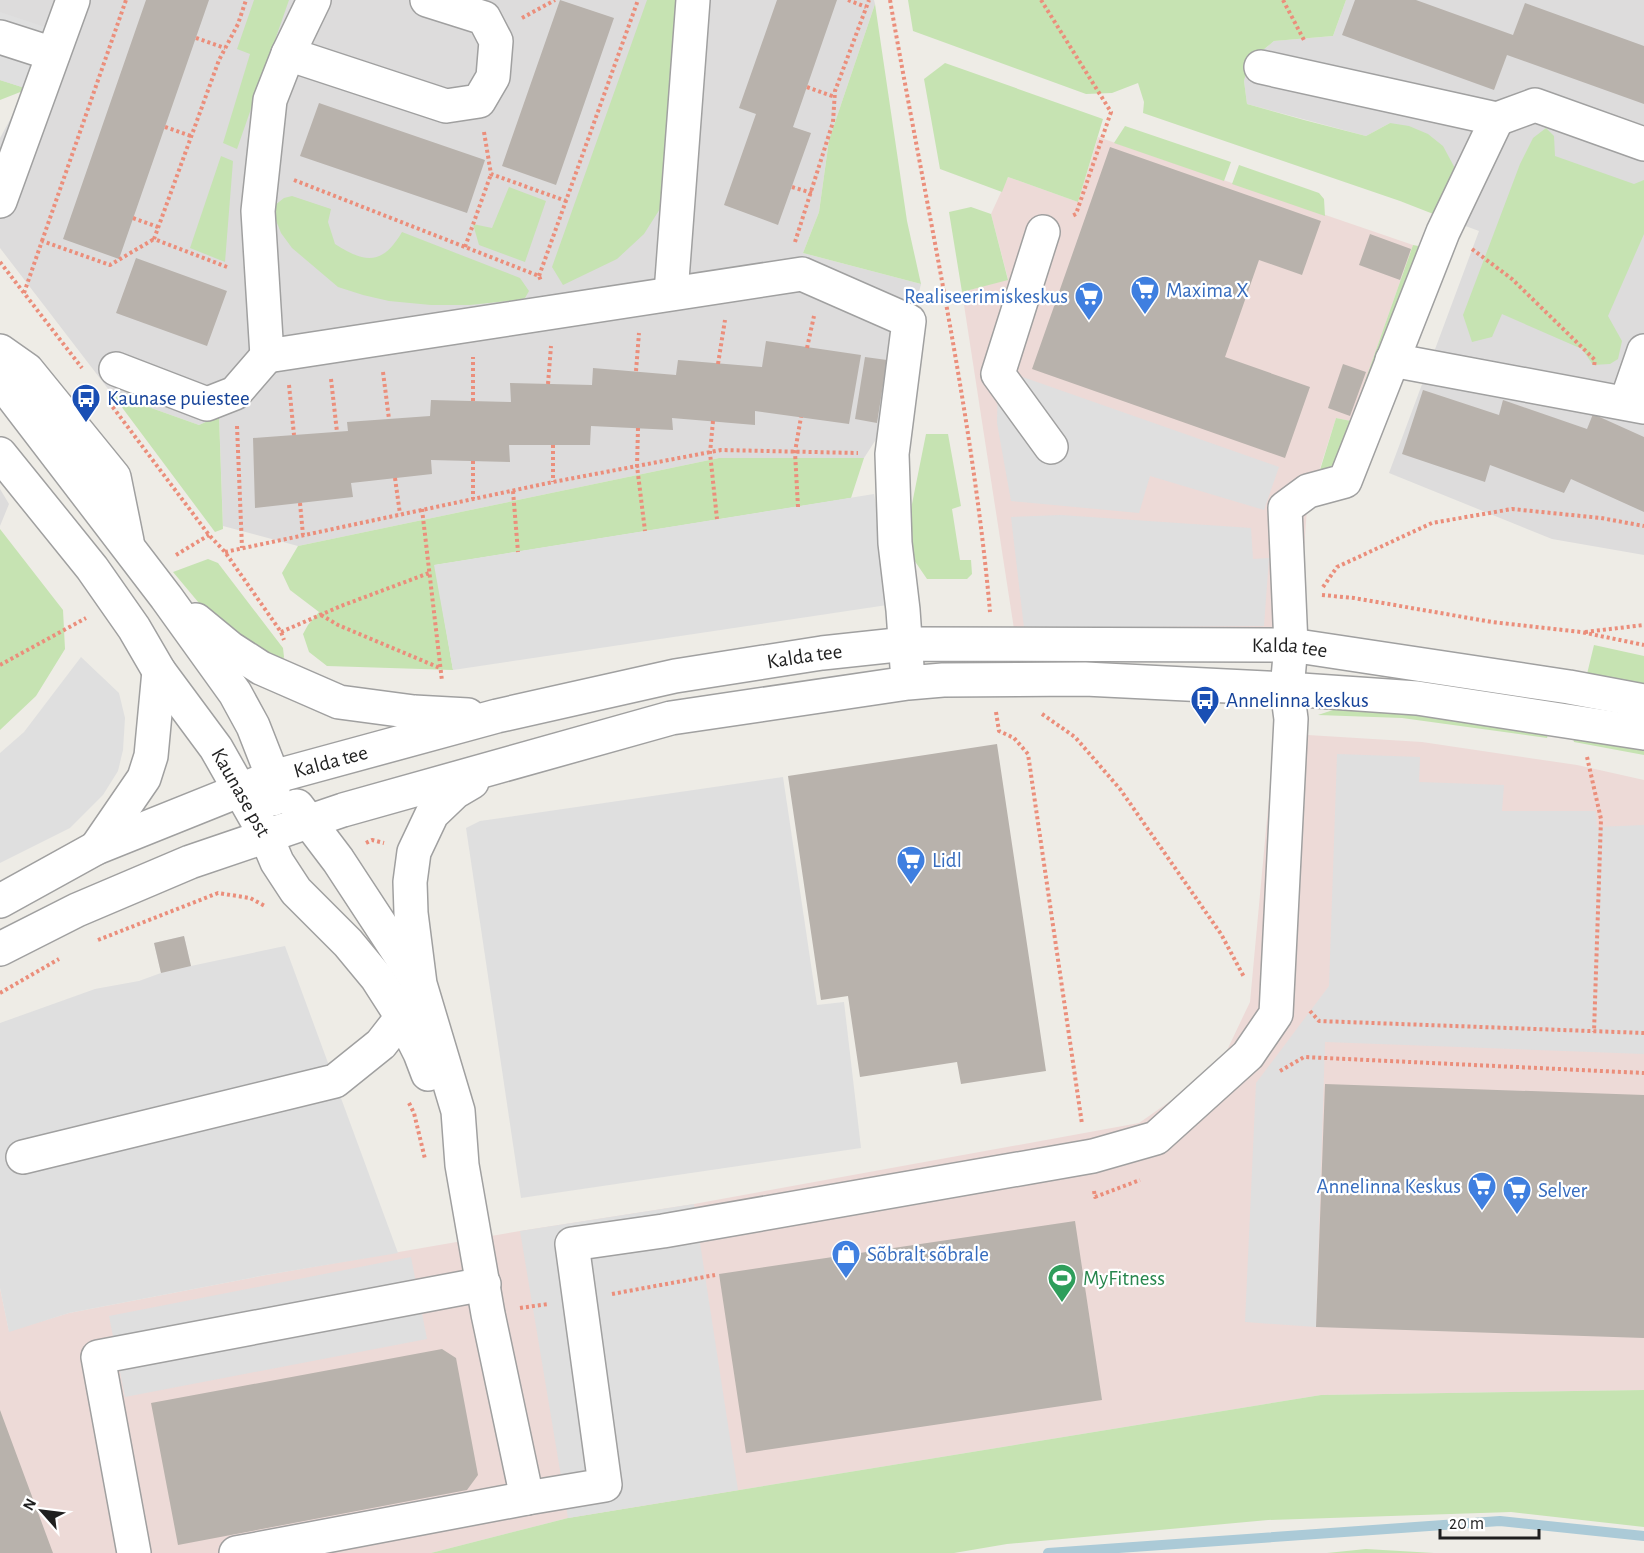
<svg xmlns="http://www.w3.org/2000/svg" width="1644" height="1553" viewBox="0 0 1644 1553" font-family="'Alegreya Sans',sans-serif">
<rect width="100%" height="100%" fill="#eeece6"/>
<path fill="#dddcdc" d="M0,0H874L875,4L829,140L819,212L803,253L921,284L884,427L864,458H719L298,546L223,526L219,416L199,425L112,394L0,248V138L27,89L0,80Z
M1346,0H1644V555L1552,539L1389,473L1479,231L1441,217L1390,123L1366,136L1247,104L1244,81L1248,66L1258,54L1274,41L1333,36Z
M0,489L9,504L0,526Z"/>
<path fill="#eddad7" d="M1098,137L1413,245L1351,421L1336,418L1307,509L1298,628L1014,629L962,292L1008,279L991,214L1008,177L1078,202Z
M1275,733L1422,742L1577,765L1644,780V1390L1321,1395L568,1518L431,1553H0V1288L9,1331L69,1313L266,1275L520,1231L694,1204L1139,1123L1219,1067L1250,1002Z"/>
<path fill="#c6e3b2" d="M254,0H289L237,149L223,143L250,54L237,49Z
M647,0H681L665,201L644,234L617,259L563,285L552,267Z
M908,0H1346L1333,36L1274,41L1258,54L1248,66L1244,81L1247,104L1304,120L1366,136L1390,123L1409,126L1428,134L1443,146L1457,172L1441,217L1400,201L1143,113L1144,102L1138,83L1112,93L1086,94L913,31Z
M875,4L907,221L921,284L803,253L819,212L829,140Z
M945,63L1103,119L1078,202L1008,177L1002,192L940,169L924,79Z
M0,80L28,89L0,100Z
M1125,126L1231,162L1224,181L1114,143Z
M1546,128L1554,136L1555,156L1634,184L1644,180V234L1608,316L1622,341L1618,359L1610,364L1593,365L1582,349L1502,314L1492,337L1472,342L1463,315L1520,164L1533,138Z
M221,156L233,161L225,262L190,248Z
M1239,165L1319,193L1324,199L1325,216L1232,184Z
M509,187L546,201L525,262L479,245L473,224L492,228Z
M292,196L331,209L328,222L335,244C365,263 382,266 402,232L520,278L529,291L525,298L517,300L470,305H431L389,301L363,295L338,287L292,248L281,233L275,218V205L284,198Z
M971,207L991,214L1008,280L962,292L949,212Z
M1413,245L1429,248L1332,469L1327,471L1320,470L1336,418L1351,421Z
M112,394L199,425L219,416L223,529L215,532Z
M926,434H948L961,506L952,509L960,560H971L972,574L967,579H927L912,557L909,519Z
M719,458H864L851,498L435,565L453,670L327,666L309,652L303,634L308,625L319,612L290,590L282,573L298,546Z
M0,529L63,610L65,649L36,696L0,730Z
M208,559L218,563L283,648L284,657L280,667L209,615L173,572Z
M1594,645L1644,656V685L1587,674Z
M1399,707L1550,727L1547,738L1402,718L1318,715L1333,710Z
M1571,731L1644,745V755L1574,742Z
M1644,1390V1527L1511,1512L1268,1520L1007,1544L954,1553H431L568,1518L1321,1395Z
M1366,1549L1434,1553H1327Z"/>
<path fill="#dfdfdf" d="M0,12L48,28L28,89L0,80Z
M998,374L1017,375L1279,467L1264,510L1150,476L1139,513L1011,501L997,423Z
M874,494L894,604L453,670L434,565Z
M1061,515L1251,528L1253,559L1269,558L1264,626L1024,628L1011,517Z
M81,657L119,693L125,718L123,750L118,771L103,795L70,828L0,863V753L24,732Z
M1337,754L1420,757L1419,782L1504,785L1502,811H1596L1597,827L1644,825V1054L1325,1042L1316,1327L1245,1322L1256,1083L1329,986Z
M783,777L817,1005L844,1002L861,1148L521,1198L466,828L480,821Z
M184,936L191,966L285,946L398,1253L266,1275L69,1313L9,1332L0,1288V1023L95,989L139,981L161,973L154,943Z
M694,1204L738,1490L568,1518L520,1231Z
M411,1257L427,1339L125,1397L109,1316Z"/>
<g fill="none" stroke-linecap="round" stroke-linejoin="round">
<path stroke="#abcad7" stroke-width="10" d="M1048,1553L1500,1521L1644,1536"/>
</g>
<path fill="#b8b2ac" d="M146,0H209L119,259L63,239Z
M560,0L614,18L556,185L502,166Z
M777,0H837L793,127L811,133L778,225L724,205L756,114L739,108Z
M1355,0H1416L1513,35L1525,3L1644,46V104L1507,55L1494,90L1342,35Z
M319,103L485,160L467,213L300,156Z
M1110,147L1321,221L1302,275L1259,260L1225,357L1310,387L1285,458L1032,369Z
M1370,234L1411,249L1400,280L1359,265Z
M136,258L227,291L207,346L116,313Z
M766,341L861,355L849,424L755,411V425L672,418L673,430L591,426L590,445H509L510,462L431,460L432,474L351,483L353,497L255,508L253,438L348,431L347,422L430,416L431,400L511,402L510,383L592,385L593,368L676,375L678,360L762,367Z
M865,357L887,360L877,423L855,419Z
M1343,364L1366,372L1350,416L1328,408Z
M1423,390L1499,415L1503,400L1587,429L1593,414L1644,437V512L1571,479L1564,493L1490,465L1485,482L1402,454Z
M997,744L1046,1071L961,1084L957,1062L860,1077L848,996L821,1000L788,776Z
M184,936L191,966L161,973L154,943Z
M1325,1084L1644,1095V1338L1316,1327Z
M1075,1221L1102,1400L746,1453L719,1274Z
M442,1349L456,1358L478,1475L467,1490L178,1545L151,1403Z
M0,1410L53,1553H0Z"/>
<g fill="none" stroke-linecap="round" stroke-linejoin="round">
<g stroke="#a0a0a0" stroke-width="36">
<g id="minor">
<path d="M314,0L288,54L270,100L258,211L267,356L802,274L909,321L892,454L895,543L903,610L907,667"/>
<path d="M0,37L53,54"/>
<path d="M288,54L446,106L479,101L493,77L496,41L484,18L427,0"/>
<path d="M1497,119L1535,105L1644,144"/>
<path d="M0,201L73,0"/>
<path d="M1043,232L998,374L1051,447"/>
<path d="M671,293L693,0"/>
<path d="M0,351L27,370L114,477L127,541"/>
<path d="M1392,360L1644,407"/>
<path d="M116,369L207,404L235,393L267,356"/>
<path d="M0,380L166,597L235,693L253,726L273,777V799"/>
<path d="M1626,403L1644,351"/>
<path id="s1" d="M0,454L92,568L134,628L159,671L216,748L266,836L277,862L296,891L348,943L377,978L402,1017L420,1053L428,1074"/>
<path d="M196,620L230,648L261,668L339,702L414,712L468,715"/>
<path d="M297,806L338,860L414,976"/>
<path d="M96,848L144,778L151,756L159,671"/>
<path id="s2" d="M0,901L96,848L273,777L497,716L675,676L822,653L906,644L1291,645L1569,687L1644,701"/>
<path d="M0,949L77,910L190,862L343,810L671,718L908,683L943,680L1085,679L1287,689L1417,698L1644,733"/>
<path d="M23,1157L335,1081L381,1044L402,1017L412,999"/>
<path d="M527,1498L605,1485L572,1244L663,1231L1093,1156L1156,1138L1248,1055L1276,1014L1291,719L1287,689L1291,645L1285,508L1308,491L1345,481L1443,232L1497,119L1261,67"/>
<path d="M134,1553L98,1357L484,1284"/>
<path d="M236,1553L527,1498L488,1314L462,1165L458,1111L420,984L411,913L410,882L414,852L432,814L455,792L472,782"/>
</g>
</g>
<path stroke="#eb8e7b" stroke-width="4" stroke-dasharray="3 3" stroke-linecap="butt" d="M848,0L866,7
M890,0C925,202 972,408 990,612
M1041,0L1111,112L1076,214L1072,216
M1283,0L1305,42
M522,18L555,0
M196,38L225,48
M807,87L835,97
M165,127L191,136
M484,132L491,174L566,201
M294,180L539,276L541,281
M792,187L812,193
M133,218L158,227
M42,241L126,0
M795,242L833,122L835,91L869,0
M465,247L491,174
M1472,249L1512,279L1595,360L1594,366
M0,262L82,368
M227,267L154,239L219,60L238,24L246,0
M539,276L638,0
M24,293L42,241L110,265L154,239
M807,348L814,316
M718,364L725,320
M636,371L639,333
M383,372L389,419
M331,379L337,432
M548,384L551,346
M289,385L294,435
M473,401V357
M109,402L209,535L225,552L281,632L284,640
M713,421L710,453L717,519
M237,426L242,548
M638,428L637,466L645,531
M553,445V482
M473,461V499
M395,478L400,514
M513,491L518,552
M300,503L303,535
M798,507L795,452L801,417
M422,509L442,681
M225,552L553,482L721,450L858,453
M176,555L209,535
M1323,587L1337,567L1432,523L1512,509L1601,518L1644,526
M1322,595L1354,598L1492,622L1581,632L1644,645
M321,615L338,625L440,668
M281,632L341,606L429,573
M1585,632L1644,625
M0,665L86,618
M996,712L999,731L1014,738L1028,754L1082,1124
M1042,714L1075,737L1120,789L1221,934L1244,977
M1587,757L1601,819L1594,1032
M366,843L372,840L384,843
M98,940L218,893L250,898L265,906
M0,993L59,959
M1310,1011L1319,1021L1644,1033
M1280,1071L1304,1057L1644,1073
M409,1103L414,1113L425,1159
M1094,1191L1095,1197L1140,1180
M612,1294L715,1275
M520,1308L548,1304"/>
<use href="#minor" stroke="#fff" stroke-width="33"/>
</g>
<defs>
<g id="supermarket-pin" transform="scale(1.5)"><path d="M0 17L-7.5 6A9.5 9.5 0 1 1 7.5 6Z" fill="#3f7fe0" stroke="#fff"/><path d="M-6-5.5h2.5l.6 2H6L4.5 2H-2.5L-4.4-4H-6ZM-1.5 3.2a1.3 1.3 0 1 0 .1 0ZM3 3.2a1.3 1.3 0 1 0 .1 0Z" fill="#fff"/></g>
<g id="bus-pin" transform="scale(1.5)"><path d="M0 17L-7.5 6A9.5 9.5 0 1 1 7.5 6Z" fill="#1a4fb4" stroke="#fff"/><path d="M-5-6H5V4H4V6H2V4H-2V6H-4V4H-5ZM-3.5-4V0h7V-4ZM-3.5 1.2v1.5H-2V1.2ZM2 1.2v1.5H3.5V1.2Z" fill="#fff"/></g>
<g id="shop-pin" transform="scale(1.5)"><path d="M0 17L-7.5 6A9.5 9.5 0 1 1 7.5 6Z" fill="#3f7fe0" stroke="#fff"/><path d="M-5-2.5h2.3a2.7 3.5 0 0 1 5.4 0H5L5.5 6h-11ZM-1.5-2.5h3a1.5 2.3 0 0 0-3 0Z" fill="#fff"/></g>
<g id="stadium-pin" transform="scale(1.5)"><path d="M0 17L-7.5 6A9.5 9.5 0 1 1 7.5 6Z" fill="#2e9e5b" stroke="#fff"/><path d="M0-5a6.5 5 0 1 0 0 10a6.5 5 0 1 0 0-10ZM-3.5-1.8h7v3.6h-7Z" fill="#fff"/></g>
</defs>
<g fill-rule="evenodd">
<use href="#supermarket-pin" x="1145" y="290"/>
<use href="#supermarket-pin" x="1089" y="296"/>
<use href="#bus-pin" x="86" y="398"/>
<use href="#bus-pin" x="1205" y="700"/>
<use href="#supermarket-pin" x="911" y="860"/>
<use href="#supermarket-pin" x="1482" y="1186"/>
<use href="#supermarket-pin" x="1517" y="1190"/>
<use href="#shop-pin" x="846" y="1254"/>
<use href="#stadium-pin" x="1062" y="1278"/>
</g>
<g text-anchor="middle" stroke-width="4.5" stroke-linejoin="round" paint-order="stroke">
<g font-size="21" fill="#366cbe" stroke="#fff" text-anchor="start">
<text x="1166" y="297">Maxima X</text>
<text x="1068" y="303" text-anchor="end">Realiseerimiskeskus</text>
<text x="932" y="867">Lidl</text>
<text x="1461" y="1193" text-anchor="end">Annelinna Keskus</text>
<text x="1538" y="1197">Selver</text>
<text x="867" y="1261">Sõbralt sõbrale</text>
</g>
<g font-size="21" fill="#164399" stroke="#fff" text-anchor="start">
<text x="107" y="405">Kaunase puiestee</text>
<text x="1226" y="707">Annelinna keskus</text>
</g>
<g font-size="21" fill="#1f1f1f" stroke="#fff">
<text dy="7" stroke="none"><textPath href="#s2" startOffset="1332">Kalda tee</textPath></text>
<text dy="7" stroke="none"><textPath href="#s2" startOffset="846">Kalda tee</textPath></text>
<text dy="7" stroke="none"><textPath href="#s2" startOffset="360">Kalda tee</textPath></text>
<text dy="7" stroke="none"><textPath href="#s1" startOffset="416">Kaunase pst</textPath></text>
</g>
<g font-size="21" fill="#27864d" stroke="#fff" text-anchor="start">
<text x="1083" y="1285">MyFitness</text>
</g>
</g>
<g transform="translate(42 1511) rotate(298)" stroke="#ffffff" stroke-width="4.5" paint-order="stroke">
<path d="M0-4.5L10 22L0 15L-10 22Z" fill="#1f1f1f"/>
<text y="-9" font-size="16" font-weight="bold" text-anchor="middle" fill="#1f1f1f">N</text>
</g>
<path d="M1440 1529v9h99v-9" fill="none" stroke="#1f1f1f" stroke-width="3"/>
<text x="1449" y="1529" font-size="18" fill="#1f1f1f" stroke="#ffffff" stroke-width="4.5" paint-order="stroke">20 m</text>
</svg>
